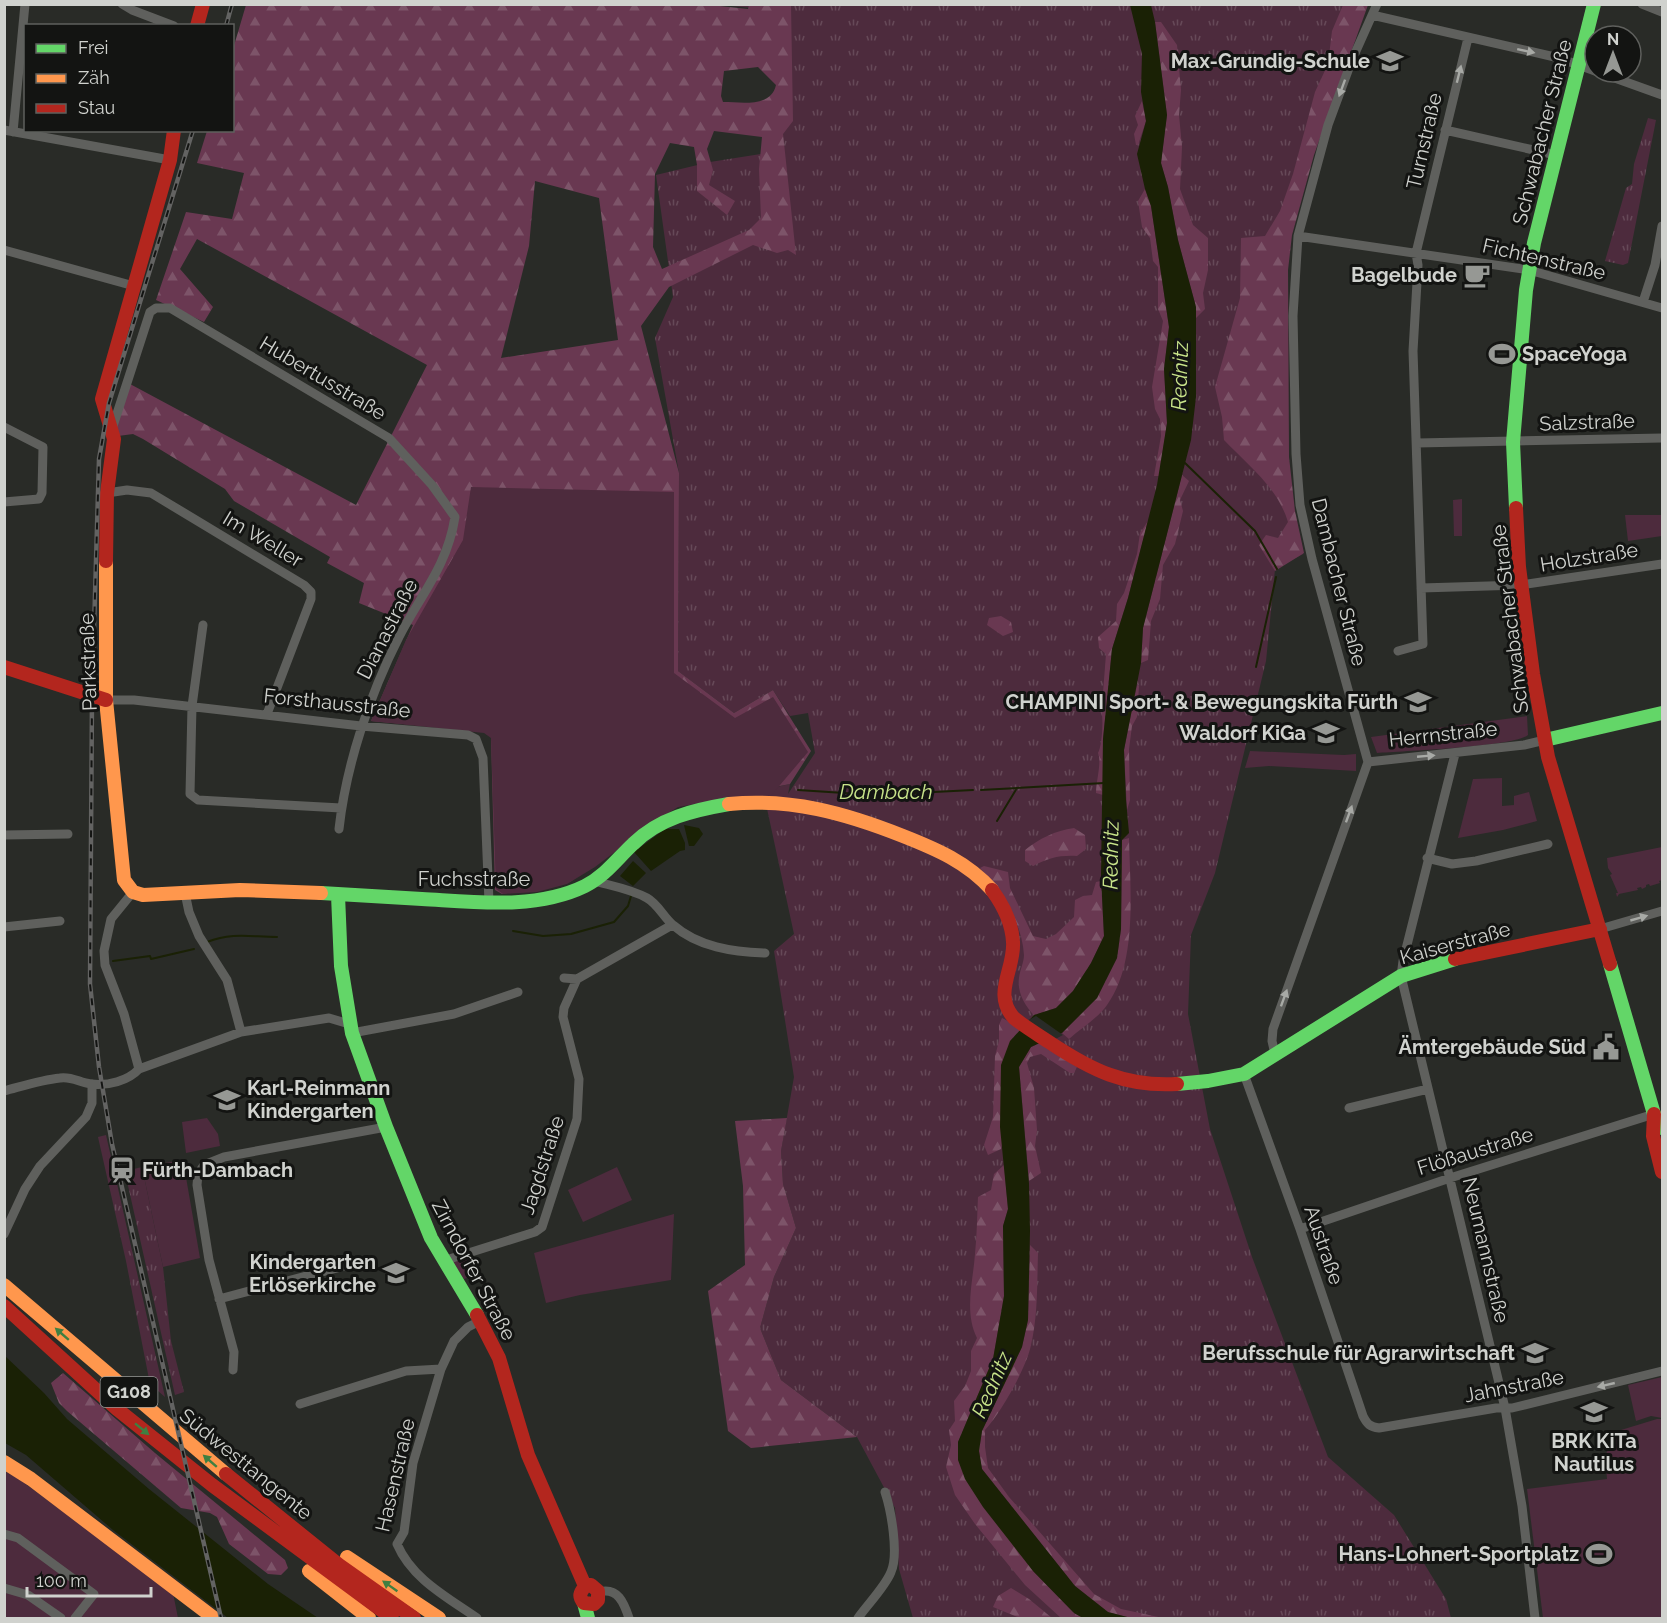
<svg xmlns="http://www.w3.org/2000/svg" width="1667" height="1623" viewBox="0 0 1667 1623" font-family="Raleway,sans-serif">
<defs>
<pattern id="grass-tufts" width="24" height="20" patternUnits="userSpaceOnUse" patternTransform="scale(1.5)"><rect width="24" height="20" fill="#4d2b3d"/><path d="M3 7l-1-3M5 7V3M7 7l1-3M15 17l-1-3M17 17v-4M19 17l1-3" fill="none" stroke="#664958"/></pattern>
<pattern id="forest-firs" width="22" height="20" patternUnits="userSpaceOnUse" patternTransform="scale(1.5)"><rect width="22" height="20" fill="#693851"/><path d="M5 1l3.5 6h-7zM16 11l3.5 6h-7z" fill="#7d5469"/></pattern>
</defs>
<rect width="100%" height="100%" fill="#292b27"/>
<path fill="url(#grass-tufts)" d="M722,5H1347L1313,155L1290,240L1287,270V458L1293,510L1303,554L1275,569L1266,661L1215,873L1191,935L1188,1014L1210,1129L1252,1257L1328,1457L1394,1515L1446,1599L1451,1618H913L899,1569L895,1508L857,1437L781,1380L760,1328L774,1277L796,1228L783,1184L781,1151L794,1077L774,951L794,934L763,790L790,784L788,794L815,753L808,713L790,716L773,690L734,713L678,671L679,473L655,338L673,297L656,175L710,162L779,151L783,11Z
M1648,118L1656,120L1628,263L1623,265L1605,261L1626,188L1632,184L1634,164Z
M106,1135L165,1397L150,1384L126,1261L98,1137Z
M142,1167L163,1267L171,1341L184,1392L175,1395L127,1181L129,1177L135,1175L134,1169Z
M469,1256L474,1272L469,1274V1277L464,1279L452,1261Z"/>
<path fill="url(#forest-firs)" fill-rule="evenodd" d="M701,4L748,9L749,5H791L793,121L783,134L796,255L788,250L777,253L753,245L669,287L641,326L679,473L678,671L734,713L773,690L811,751L790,784L675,807L570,882L502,894L495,890L491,737L643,746L371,721L413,625L359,603L364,583L327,563L330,557L234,501L225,489L143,439L133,434L118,436L115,423L130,384L356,505L427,365L197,239L180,269L213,307L204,322L156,300L186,212L232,219L244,173L197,163L207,131L232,130L233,49L246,5ZM758,67L776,85C771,108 741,102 723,102L721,96L724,71ZM714,131L762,137L759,169L761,218L749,230L662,269L653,247L655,174L670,143L694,147L697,165V191L727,215L735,201L709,185L713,170L707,149ZM535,181L599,198L618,340L501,358L529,246Z
M1343,5H1368L1314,155L1292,235L1288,270L1289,457L1295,511L1304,553L1275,571L1259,545L1266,535L1278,538L1288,522C1278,488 1248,465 1224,440L1222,417L1215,387L1240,298L1241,238L1265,236L1280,211L1293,174L1315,92L1328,64L1332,31Z
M1155,22H1161L1177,45L1181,90L1179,115L1182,147L1180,189L1193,225L1208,238V270L1203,293L1205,309L1196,318V307L1178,240L1168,187L1161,163L1167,115Z
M1142,101L1146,121L1138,145H1136L1134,134L1138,125L1135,116Z
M1145,189L1151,206L1169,327L1164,369L1167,423L1159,476H1154L1161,436L1160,419L1155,409L1152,387L1163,321L1158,309V267L1153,261L1150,238L1142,227L1138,201Z
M1182,475L1189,481L1180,500L1183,511L1175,544L1163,565L1160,599L1151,621L1148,660L1141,663L1143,628Z
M1148,521L1128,598L1112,649L1103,739V795L1096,793C1096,781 1102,762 1098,753C1102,747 1104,717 1101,710C1099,707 1096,705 1094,703L1103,693L1106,654L1099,648L1098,637L1116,621L1117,604L1124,593L1137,554L1140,533Z
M1001,616L1011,622L1013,632L1003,636L987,625L989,618Z
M1137,685L1139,686L1137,717L1132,726L1129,749L1130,800L1127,810L1124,750Z
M1074,828L1085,835L1086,849L1077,856C1060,855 1048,858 1033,866L1025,861V850C1040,838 1055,831 1074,828Z
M1129,838C1130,889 1138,962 1107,1005C1098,1018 1081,1028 1069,1039L1062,1033L1097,998L1117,958L1121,929L1122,840Z
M984,866L1008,872L1010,888L1033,936L1046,939L1056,934L1074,917L1075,900L1083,896L1092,895L1096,882L1101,881L1104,936L1091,963L1073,991L1056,1008L1034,1015C1025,1006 1017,992 1019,978C1020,970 1024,962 1024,955C1022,921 1001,893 980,868Z
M1002,1018L1010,1022L1020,1030L1002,1145L1001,1149L988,1155L984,1145L993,1117L995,1056L999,1041V1025Z
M1040,1043L1077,1067L1074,1073H1070L1041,1054L1030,1057L1027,1063L1034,1088L1037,1130L1035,1146L1041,1173L1029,1181L1019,1067L1031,1047Z
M787,1118L781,1151L783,1184L796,1228L774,1277L760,1328L781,1380L857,1437L751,1448L728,1431L708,1291L745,1265L743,1186L735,1121Z
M1004,1165L1008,1209L1003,1226L1004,1296L993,1359L958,1442L1033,1571L1074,1613L1083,1618H1061L1025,1585L975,1524L955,1495L946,1467L951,1445L949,1430L955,1421L954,1401L965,1386L971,1371V1351L977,1338C964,1312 973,1282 975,1254C977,1235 977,1216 978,1197L991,1190L994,1174Z
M1030,1245L1038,1253C1037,1283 1038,1316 1031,1345C1026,1369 1001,1412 985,1430V1447L988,1468L1009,1497L1094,1594L1121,1609L1163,1618H1131L1108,1612L1075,1586L982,1469L979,1451L982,1431L1022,1347L1028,1320Z
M63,1373L155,1453L285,1560L288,1568L281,1575L268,1574L229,1544L217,1517L210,1513L181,1508L67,1411L59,1403L51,1383Z
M1011,1588L1029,1599L1052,1618H1020L993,1607L998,1596Z"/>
<path fill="#4d2b3d" d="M471,487L674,492V673L735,718L773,697L808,752L769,798L718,800L678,807L653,823L595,867L567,884L537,892L503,894L496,889L491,738L484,733L371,721L406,640L463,540Z
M1462,499V536H1454L1453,500Z
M1625,515H1662V536L1628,541Z
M1527,716L1528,735C1513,747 1403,751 1377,753L1371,737Z
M1250,751L1344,755L1356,754V771L1269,766L1245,768Z
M1502,778V806L1514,805V796L1529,792L1537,821L1503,830L1458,838L1473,779Z
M1662,847V880L1659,881L1660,883L1650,886L1649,884L1646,885V887L1642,889L1641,887L1637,888L1638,890L1619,894L1617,897L1616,893H1618L1610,875L1612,874L1608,868L1607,858Z
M207,1118L218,1134L220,1146L186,1153L182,1122Z
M183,1160L200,1258L163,1267L142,1167Z
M617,1167L632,1200L583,1222L568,1190Z
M674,1214L671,1280L580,1295L546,1303L534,1253Z
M1662,1377V1418L1651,1416L1636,1421L1628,1385Z
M1657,1419H1662V1618H1543L1527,1489L1607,1479L1605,1455L1621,1430Z
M4,1471L19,1479L173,1593L178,1618H5Z"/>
<path fill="#1a2105" d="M1130,5H1151L1155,22L1167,115L1161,163L1168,187L1178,240L1196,307V397L1191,440L1143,628L1141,663L1124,750L1126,800L1129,833L1122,840L1121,929L1117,958L1097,998L1062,1033L1031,1047L1019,1067L1029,1184L1030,1231L1028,1320L1022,1347L982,1431L979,1451L982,1469L1075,1586L1108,1612L1131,1618H1083L1074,1613L1033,1571L983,1507L965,1479L958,1460V1442L993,1359L1004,1296L1003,1226L1008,1209L1000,1127L1001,1065L1010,1041L1034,1015L1056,1008L1073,991L1091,963L1104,936L1101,876L1103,739L1112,649L1128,598L1157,485L1167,423L1164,369L1169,327L1151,206L1145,189L1137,154L1146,121L1141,92L1142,54Z
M684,825L699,828L703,834L694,846H689Z
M665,829H679L685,843V850L680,851L651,871L634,852Z
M633,861L646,873L633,886L620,876Z
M5,1356L44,1393L67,1419L149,1489L268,1584L318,1618H228L113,1530L26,1455L5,1443Z"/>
<path fill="#292b27" d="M1036,1016L1063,1035L1044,1045L1023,1023Z"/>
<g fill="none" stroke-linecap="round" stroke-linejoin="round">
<path stroke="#1a2105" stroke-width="2" d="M1185,463L1255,531L1277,569
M1256,667L1276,577
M798,790L875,795L973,790
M981,790L1104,783
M997,821L1017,788
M513,931L543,936L571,934L614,922L628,906L631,896
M207,942C233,932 251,937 277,937
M113,961L150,956L151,959L194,949"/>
<path stroke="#5f605d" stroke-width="9" d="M122,4L132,10L174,26
M1642,4L1662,12
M1372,15L1559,58L1595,71
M1598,72L1662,95
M4,130L170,160
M1445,130L1556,155
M13,132L25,4
M1298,236L1529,270L1662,308
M4,250L134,286
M1643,302L1655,265L1662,226
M4,427L43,447L42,493L39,499L4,502
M112,429L150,312L156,308H170L389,438L432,485L455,517C447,567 421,594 399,637C370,694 346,765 339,829
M1417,443L1662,438
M107,493L127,490L151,493L304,585L311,592V599L267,714
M1421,588L1521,585L1662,564
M203,625L192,706L190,794L198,800L341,808
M1398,651L1423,644L1413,351L1418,265L1416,253L1468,38
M106,700H134L361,726L468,735L476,739L483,758L489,902
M1455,754L1403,961L1401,976L1505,1408L1522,1506L1535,1618
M1368,762L1524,745L1545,740
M4,835L68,834
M1427,858L1452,864L1476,861L1548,844
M594,881C612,886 631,889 647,898C658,904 664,918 673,925C698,947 733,952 765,953
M133,892L111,919L104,951L105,965L124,1014L139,1069
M185,893L189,912L199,936L227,980L241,1032
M4,927L60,921
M1600,929L1662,911
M564,978L577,979L672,925
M352,1033L454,1014L518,992
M1275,1054L1272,1041L1273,1029L1368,762L1312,559L1300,505L1296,454L1293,316L1298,236L1328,125L1352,60L1377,4
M1244,1074L1300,1229L1363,1416C1367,1424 1370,1427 1379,1428L1496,1408H1512L1662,1371
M4,1091C23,1086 41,1080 60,1078C72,1076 80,1083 91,1084C108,1086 128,1081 139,1069L241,1032L329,1018L349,1024
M1349,1108L1428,1089
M1300,1229L1450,1178L1654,1114
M4,1234L25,1189L40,1166L86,1117L92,1103V1084
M443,1261L535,1232L542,1227L577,1119L579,1079L563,1017L564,1008L577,979
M219,1299L352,1264
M233,1370L234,1352L209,1260L197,1185L198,1174L204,1165L224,1157L386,1127
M300,1404L406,1371L441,1369
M4,1534L18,1538L94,1594L75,1618
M4,1588L28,1595L61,1618
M599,1592C618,1587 624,1603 629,1618
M477,1618C447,1597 412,1579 397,1544L404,1532L413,1463L441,1369L454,1341L468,1327L480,1321
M858,1618C867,1605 885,1587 891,1572C899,1554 891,1510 885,1492"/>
<path stroke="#63d668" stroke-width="14" d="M1516,508L1513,442L1526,290L1534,243L1594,4
M1545,740L1662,713
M321,893C355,895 388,897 422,899C475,902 536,910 585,886C605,876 617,859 633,844C659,818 694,810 729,804
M338,895L341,966L352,1033L386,1127L431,1238L477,1315
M1610,964L1654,1114L1662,1128
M1177,1084L1208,1081L1244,1074L1401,976L1455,959
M584,1603L588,1618"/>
<path stroke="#ff974d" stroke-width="14" d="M106,561V700L124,880L133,892L143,895L240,890L321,893
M729,804C791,798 845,813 903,836C936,849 967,862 992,890
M4,1285L226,1474
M4,1462L31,1479L214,1618
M347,1557L439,1618
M309,1571L369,1618"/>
<path stroke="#b3261e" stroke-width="14" d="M197,26L203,4
M1516,508L1519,567L1533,674L1548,757L1610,964
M106,561L107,493L114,439L102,399L170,160L174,130
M4,667L106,700
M992,890C1003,905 1012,922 1013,942C1015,969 992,994 1014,1018C1025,1027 1037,1034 1049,1042C1091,1070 1125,1087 1177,1084
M1455,959L1600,929
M1654,1114L1653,1136L1662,1172
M4,1306L117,1409L212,1485L392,1618
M477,1315L499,1358L528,1455L585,1586
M226,1474L339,1565L414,1618
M585,1586L591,1585L598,1591V1600L594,1604
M585,1586C580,1593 578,1596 584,1603L594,1604"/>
<g stroke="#636362" stroke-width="4.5">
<path id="rail" d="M226,26L232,4
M193,130L109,403L99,459L92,697L90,984L99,1067L112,1144L221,1618"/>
</g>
<use href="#rail" stroke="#131412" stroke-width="2" stroke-dasharray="7" stroke-linecap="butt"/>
</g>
<defs><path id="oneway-solid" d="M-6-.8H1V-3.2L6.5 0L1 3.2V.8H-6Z" transform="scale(1.5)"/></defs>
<g fill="#a8aaa6">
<use href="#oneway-solid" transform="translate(1526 51) rotate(12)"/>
<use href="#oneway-solid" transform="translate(1459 74) rotate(-76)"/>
<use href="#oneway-solid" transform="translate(1342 88) rotate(110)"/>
<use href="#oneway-solid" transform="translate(1426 756) rotate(-5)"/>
<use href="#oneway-solid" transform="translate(1349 814) rotate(-70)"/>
<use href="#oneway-solid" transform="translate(1639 918) rotate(-16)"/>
<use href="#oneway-solid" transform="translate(1284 998) rotate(-70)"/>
<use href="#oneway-solid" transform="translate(1606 1385) rotate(167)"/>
</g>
<g fill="#3f7f41">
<use href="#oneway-solid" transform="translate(62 1334) rotate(-139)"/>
<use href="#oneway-solid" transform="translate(142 1429) rotate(39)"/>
<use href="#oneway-solid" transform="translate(210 1461) rotate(-139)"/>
<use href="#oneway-solid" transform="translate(390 1586) rotate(-145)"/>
</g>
<defs>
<g id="school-bare" transform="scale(2.07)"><path d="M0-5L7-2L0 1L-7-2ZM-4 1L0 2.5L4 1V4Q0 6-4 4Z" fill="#969894" stroke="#131412" stroke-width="2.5" paint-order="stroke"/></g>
<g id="cafe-bare" transform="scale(2.07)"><path d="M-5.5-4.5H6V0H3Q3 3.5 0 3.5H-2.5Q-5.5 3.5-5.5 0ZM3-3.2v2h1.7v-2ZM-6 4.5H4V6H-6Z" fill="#969894" stroke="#131412" stroke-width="2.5" paint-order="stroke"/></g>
<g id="stadium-bare" transform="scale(2.07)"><path d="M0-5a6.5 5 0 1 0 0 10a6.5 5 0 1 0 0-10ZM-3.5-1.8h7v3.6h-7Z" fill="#969894" stroke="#131412" stroke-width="2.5" paint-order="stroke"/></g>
<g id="civic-bare" transform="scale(2.07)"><path d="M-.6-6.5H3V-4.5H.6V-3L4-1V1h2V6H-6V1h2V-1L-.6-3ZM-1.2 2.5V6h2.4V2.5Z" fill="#969894" stroke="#131412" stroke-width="2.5" paint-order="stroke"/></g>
<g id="station-bare" transform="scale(2.07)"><path d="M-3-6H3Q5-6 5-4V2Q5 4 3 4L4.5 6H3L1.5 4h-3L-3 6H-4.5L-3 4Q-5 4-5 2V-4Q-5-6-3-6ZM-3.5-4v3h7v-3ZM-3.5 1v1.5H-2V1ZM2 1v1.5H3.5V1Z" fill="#969894" stroke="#131412" stroke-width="2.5" paint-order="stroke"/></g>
</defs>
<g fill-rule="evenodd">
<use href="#school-bare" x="1390" y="61"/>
<use href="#cafe-bare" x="1477" y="275"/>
<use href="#stadium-bare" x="1502" y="354"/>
<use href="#school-bare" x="1418" y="702"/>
<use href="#school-bare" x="1326" y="733"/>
<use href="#civic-bare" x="1606" y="1047"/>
<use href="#school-bare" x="227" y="1100"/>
<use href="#station-bare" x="122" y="1170"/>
<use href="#school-bare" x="396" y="1273"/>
<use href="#school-bare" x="1535" y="1353"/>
<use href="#school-bare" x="1594" y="1412"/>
<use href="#stadium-bare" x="1599" y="1554"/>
</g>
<g text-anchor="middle" stroke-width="6" stroke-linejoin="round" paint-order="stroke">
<rect fill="#131412" stroke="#979996" stroke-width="1.5" x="100.5" y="1377" width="57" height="30" rx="4.5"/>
<g font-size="18" font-weight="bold" fill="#d0d2ce">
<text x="129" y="1398">G108</text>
</g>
<g font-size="20" font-weight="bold" fill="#d0d2ce" stroke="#131412" text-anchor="end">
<text x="1370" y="68">Max-Grundig-Schule</text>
<text x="1457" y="282">Bagelbude</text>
<text x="1522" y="361" text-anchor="start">SpaceYoga</text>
<text x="1398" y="709">CHAMPINI Sport- &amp; Bewegungskita Fürth</text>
<text x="1306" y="740">Waldorf KiGa</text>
<text x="1586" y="1054">Ämtergebäude Süd</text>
<text x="247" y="1095" text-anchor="start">Karl-Reinmann<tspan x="247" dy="23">Kindergarten</tspan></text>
<text x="142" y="1177" text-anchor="start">Fürth-Dambach</text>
<text x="376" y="1269">Kindergarten<tspan x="376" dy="23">Erlöserkirche</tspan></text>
<text x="1515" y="1360">Berufsschule für Agrarwirtschaft</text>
<text x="1594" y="1448" text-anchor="middle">BRK KiTa<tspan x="1594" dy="23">Nautilus</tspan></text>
<text x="1579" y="1561">Hans-Lohnert-Sportplatz</text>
</g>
<g font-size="20" fill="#d0d2ce" stroke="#131412">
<text transform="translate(1542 132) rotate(-76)" y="7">Schwabacher Straße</text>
<text transform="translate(1424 141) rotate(-77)" y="7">Turnstraße</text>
<text transform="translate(1544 259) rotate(13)" y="7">Fichtenstraße</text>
<text transform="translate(323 378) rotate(31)" y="7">Hubertusstraße</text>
<text transform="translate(1587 422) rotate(-2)" y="7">Salzstraße</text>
<text transform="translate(263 539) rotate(31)" y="7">Im Weller</text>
<text transform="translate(1589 557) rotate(-9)" y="7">Holzstraße</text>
<text transform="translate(1339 582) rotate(76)" y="7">Dambacher Straße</text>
<text transform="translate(1510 619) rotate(-97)" y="7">Schwabacher Straße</text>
<text transform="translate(387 629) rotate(-63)" y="7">Dianastraße</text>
<text transform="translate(88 662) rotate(-92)" y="7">Parkstraße</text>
<text transform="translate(337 703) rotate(6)" y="7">Forsthausstraße</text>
<text transform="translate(1443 734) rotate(-6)" y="7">Herrnstraße</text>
<text x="474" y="886">Fuchsstraße</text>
<text transform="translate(1455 943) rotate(-15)" y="7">Kaiserstraße</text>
<text transform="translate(1475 1151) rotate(-17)" y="7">Flößaustraße</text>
<text transform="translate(542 1165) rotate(-72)" y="7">Jagdstraße</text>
<text transform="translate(1324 1245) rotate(71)" y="7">Austraße</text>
<text transform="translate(1486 1250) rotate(77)" y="7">Neumannstraße</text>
<text transform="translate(474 1270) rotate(62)" y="7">Zirndorfer Straße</text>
<text transform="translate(1514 1386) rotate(-11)" y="7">Jahnstraße</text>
<text transform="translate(246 1464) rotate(39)" y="7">Südwesttangente</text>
<text transform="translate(395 1475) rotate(-77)" y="7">Hasenstraße</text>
</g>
<g font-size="21" font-style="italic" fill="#c8e48a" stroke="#131412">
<text transform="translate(1180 376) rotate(-88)" y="7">Rednitz</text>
<text x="886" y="799">Dambach</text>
<text transform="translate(1111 855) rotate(-89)" y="7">Rednitz</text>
<text transform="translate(992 1385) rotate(-66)" y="7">Rednitz</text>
</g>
</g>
<rect width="1667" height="1623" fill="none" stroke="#d0d2ce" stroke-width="12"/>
<rect x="24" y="24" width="210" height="108" fill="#131412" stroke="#5f605d" stroke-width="1.5"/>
<rect x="36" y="44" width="30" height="9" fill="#63d668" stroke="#5f605d" stroke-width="1.5"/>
<text x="78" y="54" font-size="18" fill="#d0d2ce">Frei</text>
<rect x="36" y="74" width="30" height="9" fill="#ff974d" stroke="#5f605d" stroke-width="1.5"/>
<text x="78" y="84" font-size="18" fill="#d0d2ce">Zäh</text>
<rect x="36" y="104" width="30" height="9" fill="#b3261e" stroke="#5f605d" stroke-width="1.5"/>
<text x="78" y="114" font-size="18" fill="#d0d2ce">Stau</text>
<g transform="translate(1613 54)"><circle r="28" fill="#131412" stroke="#5f605d" stroke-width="1.5"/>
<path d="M0-4.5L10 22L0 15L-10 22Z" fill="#969894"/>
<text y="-9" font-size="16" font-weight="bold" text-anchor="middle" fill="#d0d2ce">N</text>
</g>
<path d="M27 1587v9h124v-9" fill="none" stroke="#d0d2ce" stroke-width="3"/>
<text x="36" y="1587" font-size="18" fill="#d0d2ce" stroke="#131412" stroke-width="4.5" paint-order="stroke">100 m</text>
</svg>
